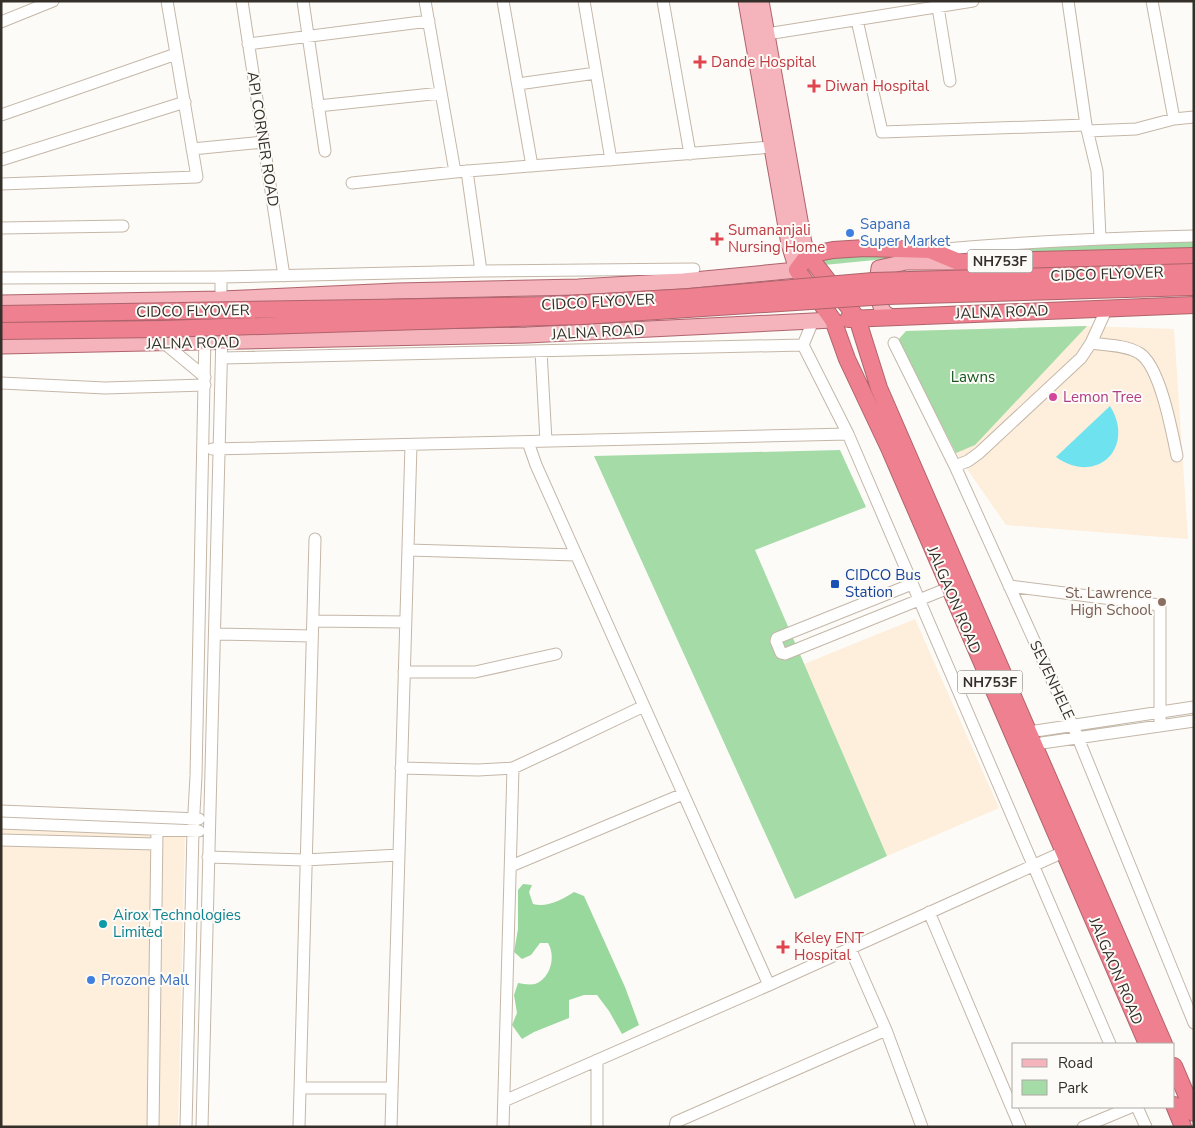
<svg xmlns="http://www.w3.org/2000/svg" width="1195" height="1128" viewBox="0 0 1195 1128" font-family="'Nunito Sans',sans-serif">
<rect width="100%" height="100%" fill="#fdfbf7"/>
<path fill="#feeedc" d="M1087,326L1174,329L1188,539L1006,525L956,453L906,331Z
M915,619L999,808L887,856L804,664Z
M1,826L185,833L178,1127H1Z"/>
<path fill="#a4dba6" d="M1174,242H1194V250L906,257L824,265V256Z
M1087,326L975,445L956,453L898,340L906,331Z
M840,450L866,507L755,550L887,856L795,899L594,456Z"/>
<path fill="#99d89c" d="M523,884L532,885L529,892L533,904C547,908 563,899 574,892L584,896L625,987L639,1025L622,1034L609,1011L597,995H584L569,1000V1018L534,1032L522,1039L512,1025L517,1013L514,995L518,983C523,984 530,985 535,984C551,978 556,956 548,943H540L531,955L522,959L514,952L518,929V890Z"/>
<path fill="#6ee2ee" d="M1110,406C1136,448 1096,486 1056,457Z"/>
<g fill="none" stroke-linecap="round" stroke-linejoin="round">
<g stroke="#c4b7a8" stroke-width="13">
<path id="minor" d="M242,1L284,276
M303,1L325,151
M425,1L455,172
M503,1L532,166
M584,1L611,160
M663,1L690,154
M937,1L950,81
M1152,1L1174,119
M857,20L882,132L1086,125L1068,1
M1,22L53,1
M767,34L973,1
M248,44L429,21
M518,84L596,73
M318,106L441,93
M1,115L176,54
M1086,125L1097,171L1100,238
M1088,131L1136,129L1174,119L1194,117
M192,149L263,142
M1,160L185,102
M467,171L481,271
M352,183L455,172L772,147
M1,184L197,177L167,1
M1,228L123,226
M934,250C1021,242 1107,238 1194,236
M221,277V305
M1,278L221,277L481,271L694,269
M164,343L205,377
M894,343L955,466L1076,733L1194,1023
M1091,343C1105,345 1126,345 1139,353C1160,365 1172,432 1177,456
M803,345L848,434L1110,1044
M541,351L546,441
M222,358L803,345L813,321
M1,383L105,388L205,385
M528,442L536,465L769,985
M212,449L848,434
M955,466L968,461L979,453L1081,358L1091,343L1107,308
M408,550L576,555
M912,584L777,638L776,641L781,653L785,654L956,585
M1009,586L1160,605V726
M313,621L405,622
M215,634L312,636
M404,672H475L556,654
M1029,732L1194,707
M1035,744L1194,721
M401,768L478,770L513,768L556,748L644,706
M1,811L199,819
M1,823L199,831
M1,840L156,844
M208,857L305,860L399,855
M511,866L683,794
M929,912L1020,1127
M850,948L886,1030L922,1127
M597,1060V1127
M300,1088H392
M504,1101L769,985L1070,849
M1137,1107L1146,1127
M153,1127L157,830
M186,1127L193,830L196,776L205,334
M202,1127L222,334
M299,1127L315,539
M391,1127L411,445
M503,1127L513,768
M675,1127L676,1122L886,1030
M1083,1127L1131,1107"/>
</g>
<g stroke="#ae646c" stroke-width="17">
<path id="major" d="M761,1L804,243L808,255
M1,303L221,299L397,291L578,287L683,281L797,270L789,244L746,1
M891,317C889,315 886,315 884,312C877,304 877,279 879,268L906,262H958
M1,346L527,335L833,320"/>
</g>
<g stroke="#ae646c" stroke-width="18">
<path id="highway" d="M808,255L857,318L879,388L1164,1044
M848,319L1194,305
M1147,1044L889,448L847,359L833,320L797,270L808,255L833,250L865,248L930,250L959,262L1194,256
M1174,1066L1194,1113
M1174,1105L1183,1127"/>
</g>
<use href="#minor" stroke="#fff" stroke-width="11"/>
<use href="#major" stroke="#f5b3bc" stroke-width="15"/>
<use href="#highway" stroke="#ef8090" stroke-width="16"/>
<g stroke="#ae646c" stroke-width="18" stroke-linecap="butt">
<path id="highway-bridge" d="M1,314L551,305L689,297L873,281L1194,272
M1,331L162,329L582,316L887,296L1194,287"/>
</g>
<use href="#highway-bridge" stroke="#ef8090" stroke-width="16"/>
</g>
<g fill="#e0444e" stroke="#fdfbf7" stroke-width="2">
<path d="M697.5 54.5h5v5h5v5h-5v5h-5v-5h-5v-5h5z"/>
<path d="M811.5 78.5h5v5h5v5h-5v5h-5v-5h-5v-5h5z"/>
<path d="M714.5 231.5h5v5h5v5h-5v5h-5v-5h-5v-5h5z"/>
<path d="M780.5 939.5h5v5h5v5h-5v5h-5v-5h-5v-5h5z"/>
</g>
<g fill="#3f7fe0" stroke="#fdfbf7" stroke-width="2">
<circle cx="850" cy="233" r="5"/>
<circle cx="91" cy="980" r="5"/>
</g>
<circle fill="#d1479c" stroke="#fdfbf7" stroke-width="2" cx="1053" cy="397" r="5"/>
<rect fill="#1a4fb4" stroke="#fdfbf7" stroke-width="2" x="830" y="579" width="10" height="10" rx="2.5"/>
<circle fill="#8d6e63" stroke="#fdfbf7" stroke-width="2" cx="1162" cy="602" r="5"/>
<circle fill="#0f9aa8" stroke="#fdfbf7" stroke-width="2" cx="103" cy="924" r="5"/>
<g text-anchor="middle" stroke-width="4" stroke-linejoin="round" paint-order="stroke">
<g fill="#fdfbf7" stroke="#706c67" stroke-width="1">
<rect x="967.5" y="249.5" width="65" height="23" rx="4"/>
<rect x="957.5" y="670.5" width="65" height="23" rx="4"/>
</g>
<g font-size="14" font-weight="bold" fill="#342f29">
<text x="1000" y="266">NH753F</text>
<text x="990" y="687">NH753F</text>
</g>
<g font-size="15" fill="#be3a42" stroke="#fdfbf7" text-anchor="start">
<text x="711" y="67">Dande Hospital</text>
<text x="825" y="91">Diwan Hospital</text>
<text x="728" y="235">Sumananjali<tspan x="728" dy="17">Nursing Home</tspan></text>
<text x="794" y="943">Keley ENT<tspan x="794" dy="17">Hospital</tspan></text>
</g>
<g font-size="15" fill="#342f29" stroke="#fdfbf7">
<text transform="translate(263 139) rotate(81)" y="5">API CORNER ROAD</text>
<text transform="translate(1107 274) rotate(-2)" y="5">CIDCO FLYOVER</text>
<text transform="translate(598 302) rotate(-3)" y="5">CIDCO FLYOVER</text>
<text transform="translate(193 311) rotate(-1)" y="5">CIDCO FLYOVER</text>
<text transform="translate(1002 312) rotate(-2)" y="5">JALNA ROAD</text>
<text transform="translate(598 332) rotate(-3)" y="5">JALNA ROAD</text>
<text transform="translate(193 343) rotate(-1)" y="5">JALNA ROAD</text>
<text transform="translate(954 600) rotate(67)" y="5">JALGAON ROAD</text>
<text transform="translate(1052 680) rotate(65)" y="5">SEVENHELE</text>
<text transform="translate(1116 971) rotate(67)" y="5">JALGAON ROAD</text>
</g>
<g font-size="15" fill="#366cbe" stroke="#fdfbf7" text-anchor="start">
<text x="860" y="229">Sapana<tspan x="860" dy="17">Super Market</tspan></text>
<text x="101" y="985">Prozone Mall</text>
</g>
<g font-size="15" fill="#14571f" stroke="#fdfbf7">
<text x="973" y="382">Lawns</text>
</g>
<g font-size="15" fill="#b23c85" stroke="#fdfbf7" text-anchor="start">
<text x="1063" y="402">Lemon Tree</text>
</g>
<g font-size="15" fill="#164399" stroke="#fdfbf7" text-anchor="start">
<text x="845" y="580">CIDCO Bus<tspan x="845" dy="17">Station</tspan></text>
</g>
<g font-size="15" fill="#785e54" stroke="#fdfbf7" text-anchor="end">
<text x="1152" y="598">St. Lawrence<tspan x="1152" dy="17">High School</tspan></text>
</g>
<g font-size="15" fill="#0d838f" stroke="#fdfbf7" text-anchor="start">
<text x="113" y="920">Airox Technologies<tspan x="113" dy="17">Limited</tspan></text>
</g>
</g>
<rect width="1195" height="1128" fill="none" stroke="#342f29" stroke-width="5"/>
<rect x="1012" y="1043" width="162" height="65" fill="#fdfbf7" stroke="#ada9a5"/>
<rect x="1022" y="1059" width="25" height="8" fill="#f5b3bc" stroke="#ada9a5"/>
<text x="1058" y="1068" font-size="15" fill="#342f29">Road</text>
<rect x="1022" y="1080" width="25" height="15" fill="#a4dba6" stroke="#ada9a5"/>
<text x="1058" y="1093" font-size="15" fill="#342f29">Park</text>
</svg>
